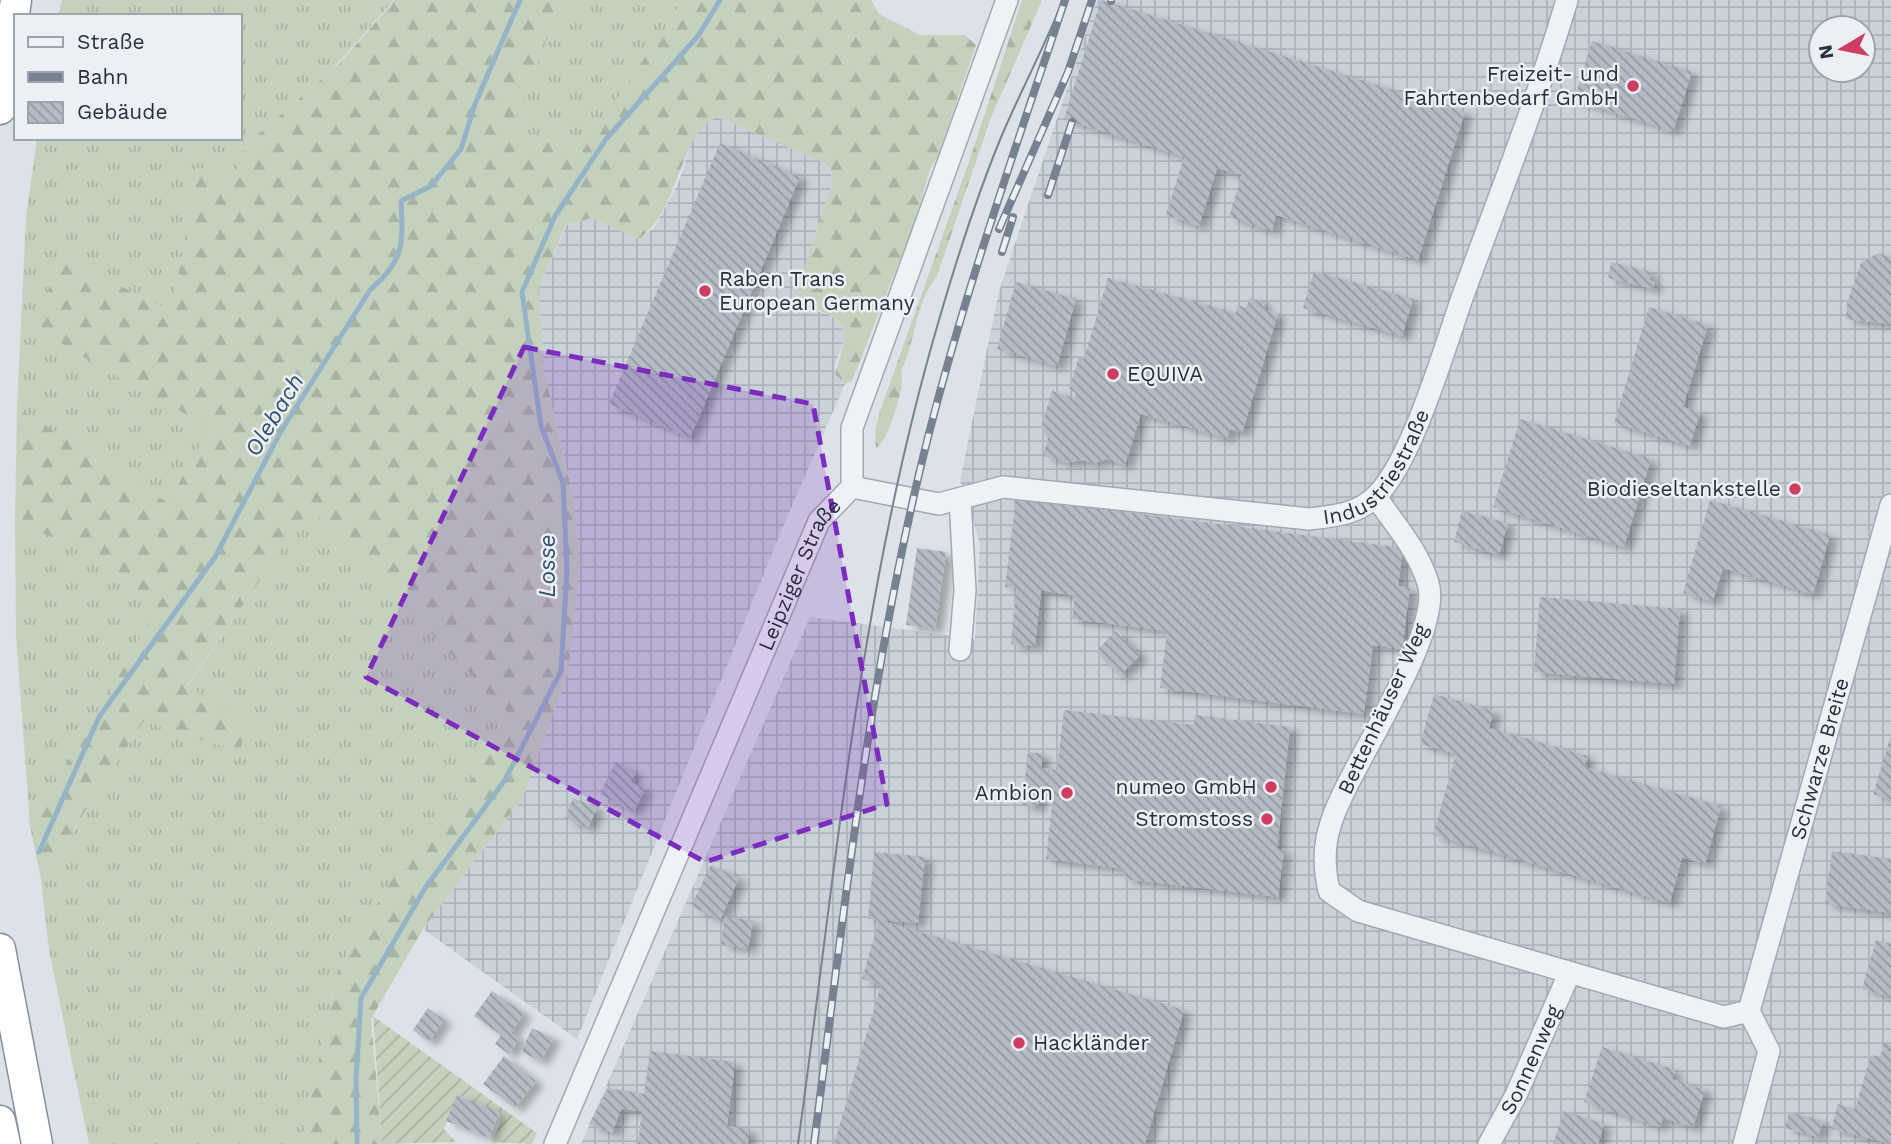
<svg xmlns="http://www.w3.org/2000/svg" width="1891" height="1144" viewBox="0 0 1891 1144" font-family="'Work Sans',sans-serif">
<defs>
<pattern id="industrial-grid" width="8" height="8" patternUnits="userSpaceOnUse" patternTransform="scale(1.75)"><rect width="8" height="8" fill="#cad1d9"/><path d="M0 4h8M4 0v8" fill="none" stroke="#adb4bb"/></pattern>
<pattern id="grass-tufts" width="24" height="20" patternUnits="userSpaceOnUse" patternTransform="scale(1.75)"><rect width="24" height="20" fill="#c4d1bd"/><path d="M3 7l-1-3M5 7V3M7 7l1-3M15 17l-1-3M17 17v-4M19 17l1-3" fill="none" stroke="#a8b4a3"/></pattern>
<pattern id="forest-firs" width="22" height="20" patternUnits="userSpaceOnUse" patternTransform="scale(1.75)"><rect width="22" height="20" fill="#c4d1bd"/><path d="M5 1l3.5 6h-7zM16 11l3.5 6h-7z" fill="#a8b4a3"/></pattern>
<pattern id="garden-furrows" width="10" height="10" patternUnits="userSpaceOnUse" patternTransform="scale(1.75)"><rect width="10" height="10" fill="#c4d1bd"/><path d="M-1 1l2-2M0 10L10 0M9 11l2-2" fill="none" stroke="#a8b4a3"/></pattern>
<pattern id="building-back-hatch" width="6" height="6" patternUnits="userSpaceOnUse" patternTransform="scale(1.75)"><rect width="6" height="6" fill="#b4bbc4"/><path d="M-1 5l2 2M0 0l6 6M5-1l2 2" fill="none" stroke="#9299a0"/></pattern>
<filter id="shadow"><feDropShadow dx="8" dy="4.5" stdDeviation="3.5" flood-color="#0004"/></filter>
</defs>
<rect width="100%" height="100%" fill="#dce2e7"/>
<path fill="url(#industrial-grid)" fill-rule="evenodd" d="M1097,0H1891V1144H581L810,617L975,639L980,543L960,481L999,291ZM1821,28H1863V70H1821Z
M717,117L823,162L831,169L832,184L797,290L816,311L830,315L842,325L845,339L834,367L835,374L845,384L781,531L577,1039L423,929L522,799L544,738L580,564L574,501L544,371L539,287L567,225L592,218L639,239L654,228L678,184L691,144L704,123Z"/>
<path fill="url(#grass-tufts)" d="M62,0H394L331,71L247,144L236,173L197,169L172,312L60,256L140,390L211,427L168,504L17,407L26,217L37,138H240V16H58Z
M575,0H683L583,152L511,131L546,41Z
M310,507L507,712L476,773L393,877L338,969L301,1144H89L49,950L41,879L144,721L240,751L246,722L187,687Z
M15,522L91,554L159,607L30,826L16,635Z"/>
<path fill="url(#forest-firs)" d="M395,0H575L546,41L511,131L582,152L683,0H871L879,14L920,35H965L976,45L938,156L930,169L914,224L852,381L845,384L835,374L845,339L842,325L830,315L803,304L797,290L832,184L831,169L823,162L717,117C677,137 682,207 639,239L592,218L566,225L539,287L544,371L574,501L580,564L568,674L522,799L423,929L371,1019L382,1144H301L338,969L393,877L476,773L507,712L310,508L187,686L247,722L240,752L144,721L41,879L30,826L158,607L91,554L15,522L17,407L168,503L210,427L140,390L35,328L60,255L172,312L197,168L236,173L247,144L339,64Z
M1022,0H1042L990,120L937,276C915,303 916,340 901,371C906,384 889,441 876,448L875,431L880,411L971,156Z"/>
<path fill="url(#garden-furrows)" d="M373,1016L537,1133L532,1144L492,1142L501,1120L499,1112L457,1095L444,1129L456,1142L382,1144Z"/>
<g fill="none" stroke-linecap="round" stroke-linejoin="round">
<path stroke="#96b3c8" stroke-width="5" d="M39,852L99,717L215,557L281,431L370,290C405,260 403,243 401,201L431,186L461,149L475,104L520,0
M357,1144L356,1079L361,998L425,888L505,780L561,671L567,570L563,483L541,426L522,292L555,216L606,139L698,36L720,0"/>
</g>
<path fill="url(#building-back-hatch)" filter="url(#shadow)" d="M1101,0L1465,112L1418,260L1276,215L1272,231L1229,217L1242,175L1217,168L1199,226L1166,215L1184,157L1064,119Z
M1592,41L1692,72L1673,131L1574,100Z
M720,143L800,177L690,438L609,404Z
M1878,253L1891,257V324L1846,319L1847,303L1861,263Z
M1611,262L1651,272L1649,280L1655,282L1653,289L1608,278Z
M1314,271L1413,299L1402,336L1303,308Z
M1108,278L1236,313L1238,305L1246,308L1250,298L1264,302L1262,309L1278,314L1242,433L1230,429L1227,438L1141,414L1125,465L1106,459L1096,463L1080,460L1069,463L1043,456L1048,438L1041,428L1052,391L1074,398L1076,393L1069,389L1079,357L1084,359Z
M1016,282L1076,299L1057,366L997,349Z
M1649,307L1708,325L1683,407L1700,412L1690,446L1614,423Z
M1520,419L1651,459L1624,547L1493,507Z
M1016,498L1403,548L1398,586L1410,588L1402,649L1373,645L1364,714L1160,688L1167,631L1072,619L1075,596L1041,590L1035,646L1011,644L1016,588L1005,587Z
M1710,500L1830,535L1813,594L1723,568L1713,601L1683,593Z
M1462,511L1508,523L1499,555L1454,542Z
M917,548L946,552L935,629L906,625Z
M1540,597L1680,609L1674,684L1534,672Z
M1115,631L1140,655L1120,676L1096,652Z
M1434,694L1494,711L1489,728L1588,756L1584,767L1721,806L1705,864L1682,857L1670,903L1433,835L1456,754L1420,744Z
M1064,710L1194,725L1195,715L1290,727L1277,849L1284,850L1278,897L1124,879L1125,869L1046,859L1054,789L1040,787L1038,807L1022,805L1028,752L1043,754L1041,768L1057,770Z
M1890,738H1891V800L1873,794Z
M615,762L636,772L631,782L645,789L634,812L600,794Z
M573,798L597,808L588,828L565,818Z
M1832,851L1891,859V913L1825,904Z
M874,852L925,857L918,923L868,919Z
M711,865L739,878L720,920L691,906Z
M725,916L753,921L748,949L721,944Z
M879,920L1184,1010L1145,1144H834L881,985L862,979Z
M1876,940L1891,944V997L1862,989Z
M492,991L524,1013L511,1033L519,1039L509,1054L495,1044L501,1035L474,1016Z
M428,1008L444,1020L429,1042L413,1030Z
M532,1028L553,1038L541,1061L521,1052Z
M1884,1043L1891,1045V1144L1831,1129L1838,1104L1855,1109L1871,1055L1880,1057Z
M1602,1047L1675,1070L1672,1079L1705,1090L1693,1127L1663,1118L1660,1127L1584,1102Z
M650,1051L735,1062L727,1126L749,1129L748,1144H638L642,1111L621,1109L612,1133L589,1124L608,1088L644,1094Z
M504,1056L536,1081L515,1108L483,1084Z
M457,1095L499,1112L489,1138L446,1121Z
M1564,1111L1604,1124L1598,1144H1553Z
M1789,1112L1823,1121L1818,1137L1785,1128Z"/>
<g fill="none" stroke-linecap="round" stroke-linejoin="round">
<g stroke="#a2a9b1" stroke-width="24">
<g id="minor">
<path id="s1" d="M852,487L939,504L1003,487L1309,519C1335,516 1359,514 1377,495C1412,460 1444,350 1461,301C1497,201 1537,102 1567,0"/>
<path d="M1376,497C1395,525 1418,550 1428,583C1444,634 1347,769 1331,823C1323,847 1324,868 1329,891L1358,911L1724,1017L1749,1011L1769,1051L1744,1144"/>
<path d="M960,650L965,590L960,499"/>
<path id="s2" d="M1749,1011L1891,505"/>
<path id="s3" d="M555,1144L819,521L852,487V428L1007,0"/>
<path id="s4" d="M1489,1144L1516,1095L1569,974"/>
</g>
</g>
<g stroke="#84909e" stroke-width="33">
<path id="highway" d="M0,109L16,0
M0,949L37,1144
M0,1121L5,1144"/>
</g>
<use href="#minor" stroke="#eff2f5" stroke-width="21"/>
<use href="#highway" stroke="#fff" stroke-width="30"/>
<path stroke="#768290" stroke-width="2" d="M798,1144C836,869 860,588 939,320C957,258 977,195 1002,135C1021,90 1045,46 1063,0"/>
<g stroke="#768290" stroke-width="8">
<path id="rail" d="M1111,1V0
M1048,195L1072,122
M999,229L1068,72L1092,0
M1002,252L1013,217
M814,1144C843,920 867,694 919,474C957,313 1013,156 1065,0"/>
</g>
<use href="#rail" stroke="#ecf0f5" stroke-width="5" stroke-dasharray="16" stroke-linecap="butt"/>
</g>
<path fill="#7b2cbf" fill-opacity="0.2" stroke="#7b2cbf" stroke-width="5" stroke-dasharray="14 9" stroke-linejoin="round" d="M524,347L813,404L887,804L705,862L366,677Z"/>
<g fill="#cf3e62" stroke="#ecf0f5" stroke-width="2.5">
<circle cx="1633" cy="86" r="7"/>
<circle cx="705" cy="291" r="7"/>
<circle cx="1113" cy="374" r="7"/>
<circle cx="1795" cy="489" r="7"/>
<circle cx="1271" cy="787" r="7"/>
<circle cx="1067" cy="793" r="7"/>
<circle cx="1267" cy="819" r="7"/>
<circle cx="1019" cy="1043" r="7"/>
</g>
<g text-anchor="middle" stroke-width="5" stroke-linejoin="round" paint-order="stroke">
<g font-size="21" fill="#26313d" stroke="#ecf0f5" text-anchor="end">
<text x="1619" y="81">Freizeit- und<tspan x="1619" dy="24">Fahrtenbedarf GmbH</tspan></text>
<text x="719" y="286" text-anchor="start">Raben Trans<tspan x="719" dy="24">European Germany</tspan></text>
<text x="1127" y="381" text-anchor="start">EQUIVA</text>
<text x="1781" y="496">Biodieseltankstelle</text>
<text x="1257" y="794">numeo GmbH</text>
<text x="1053" y="800">Ambion</text>
<text x="1253" y="826">Stromstoss</text>
<text x="1033" y="1050" text-anchor="start">Hackländer</text>
</g>
<g font-size="21" fill="#26313d" stroke="#ecf0f5">
<text dy="7" stroke="none"><textPath href="#s1" startOffset="555">Industriestraße</textPath></text>
<text dy="7" stroke="none"><textPath href="#s3" startOffset="620">Leipziger Straße</textPath></text>
<text transform="translate(1383 709) rotate(-65)" y="7">Bettenhäuser Weg</text>
<text dy="7" stroke="none"><textPath href="#s2" startOffset="262">Schwarze Breite</textPath></text>
<text dy="7" stroke="none"><textPath href="#s4" startOffset="94">Sonnenweg</textPath></text>
</g>
<g font-size="23" font-style="italic" fill="#305371" stroke="#ecf0f5">
<text transform="translate(274 415) rotate(-59)" y="8">Olebach</text>
<text transform="translate(547 566) rotate(-90)" y="8">Losse</text>
</g>
</g>
<rect x="14" y="14" width="228" height="126" fill="#ecf0f5" stroke="#9da4ab" stroke-width="2"/>
<rect x="28" y="37" width="35" height="10" fill="#eff2f5" stroke="#9da4ab" stroke-width="2"/>
<text x="77" y="49" font-size="21" fill="#26313d">Straße</text>
<rect x="28" y="72" width="35" height="10" fill="#768290" stroke="#9da4ab" stroke-width="2"/>
<text x="77" y="84" font-size="21" fill="#26313d">Bahn</text>
<rect x="28" y="102" width="35" height="21" fill="url(#building-back-hatch)" stroke="#9da4ab" stroke-width="2"/>
<text x="77" y="119" font-size="21" fill="#26313d">Gebäude</text>
<g transform="translate(1842 49) rotate(260)"><circle r="33" fill="#ecf0f5" stroke="#9da4ab" stroke-width="2"/>
<path d="M0-5L12 26L0 18L-12 26Z" fill="#cf3e62"/>
<text y="-10" font-size="19" font-weight="bold" text-anchor="middle" fill="#26313d">N</text>
</g>
</svg>
